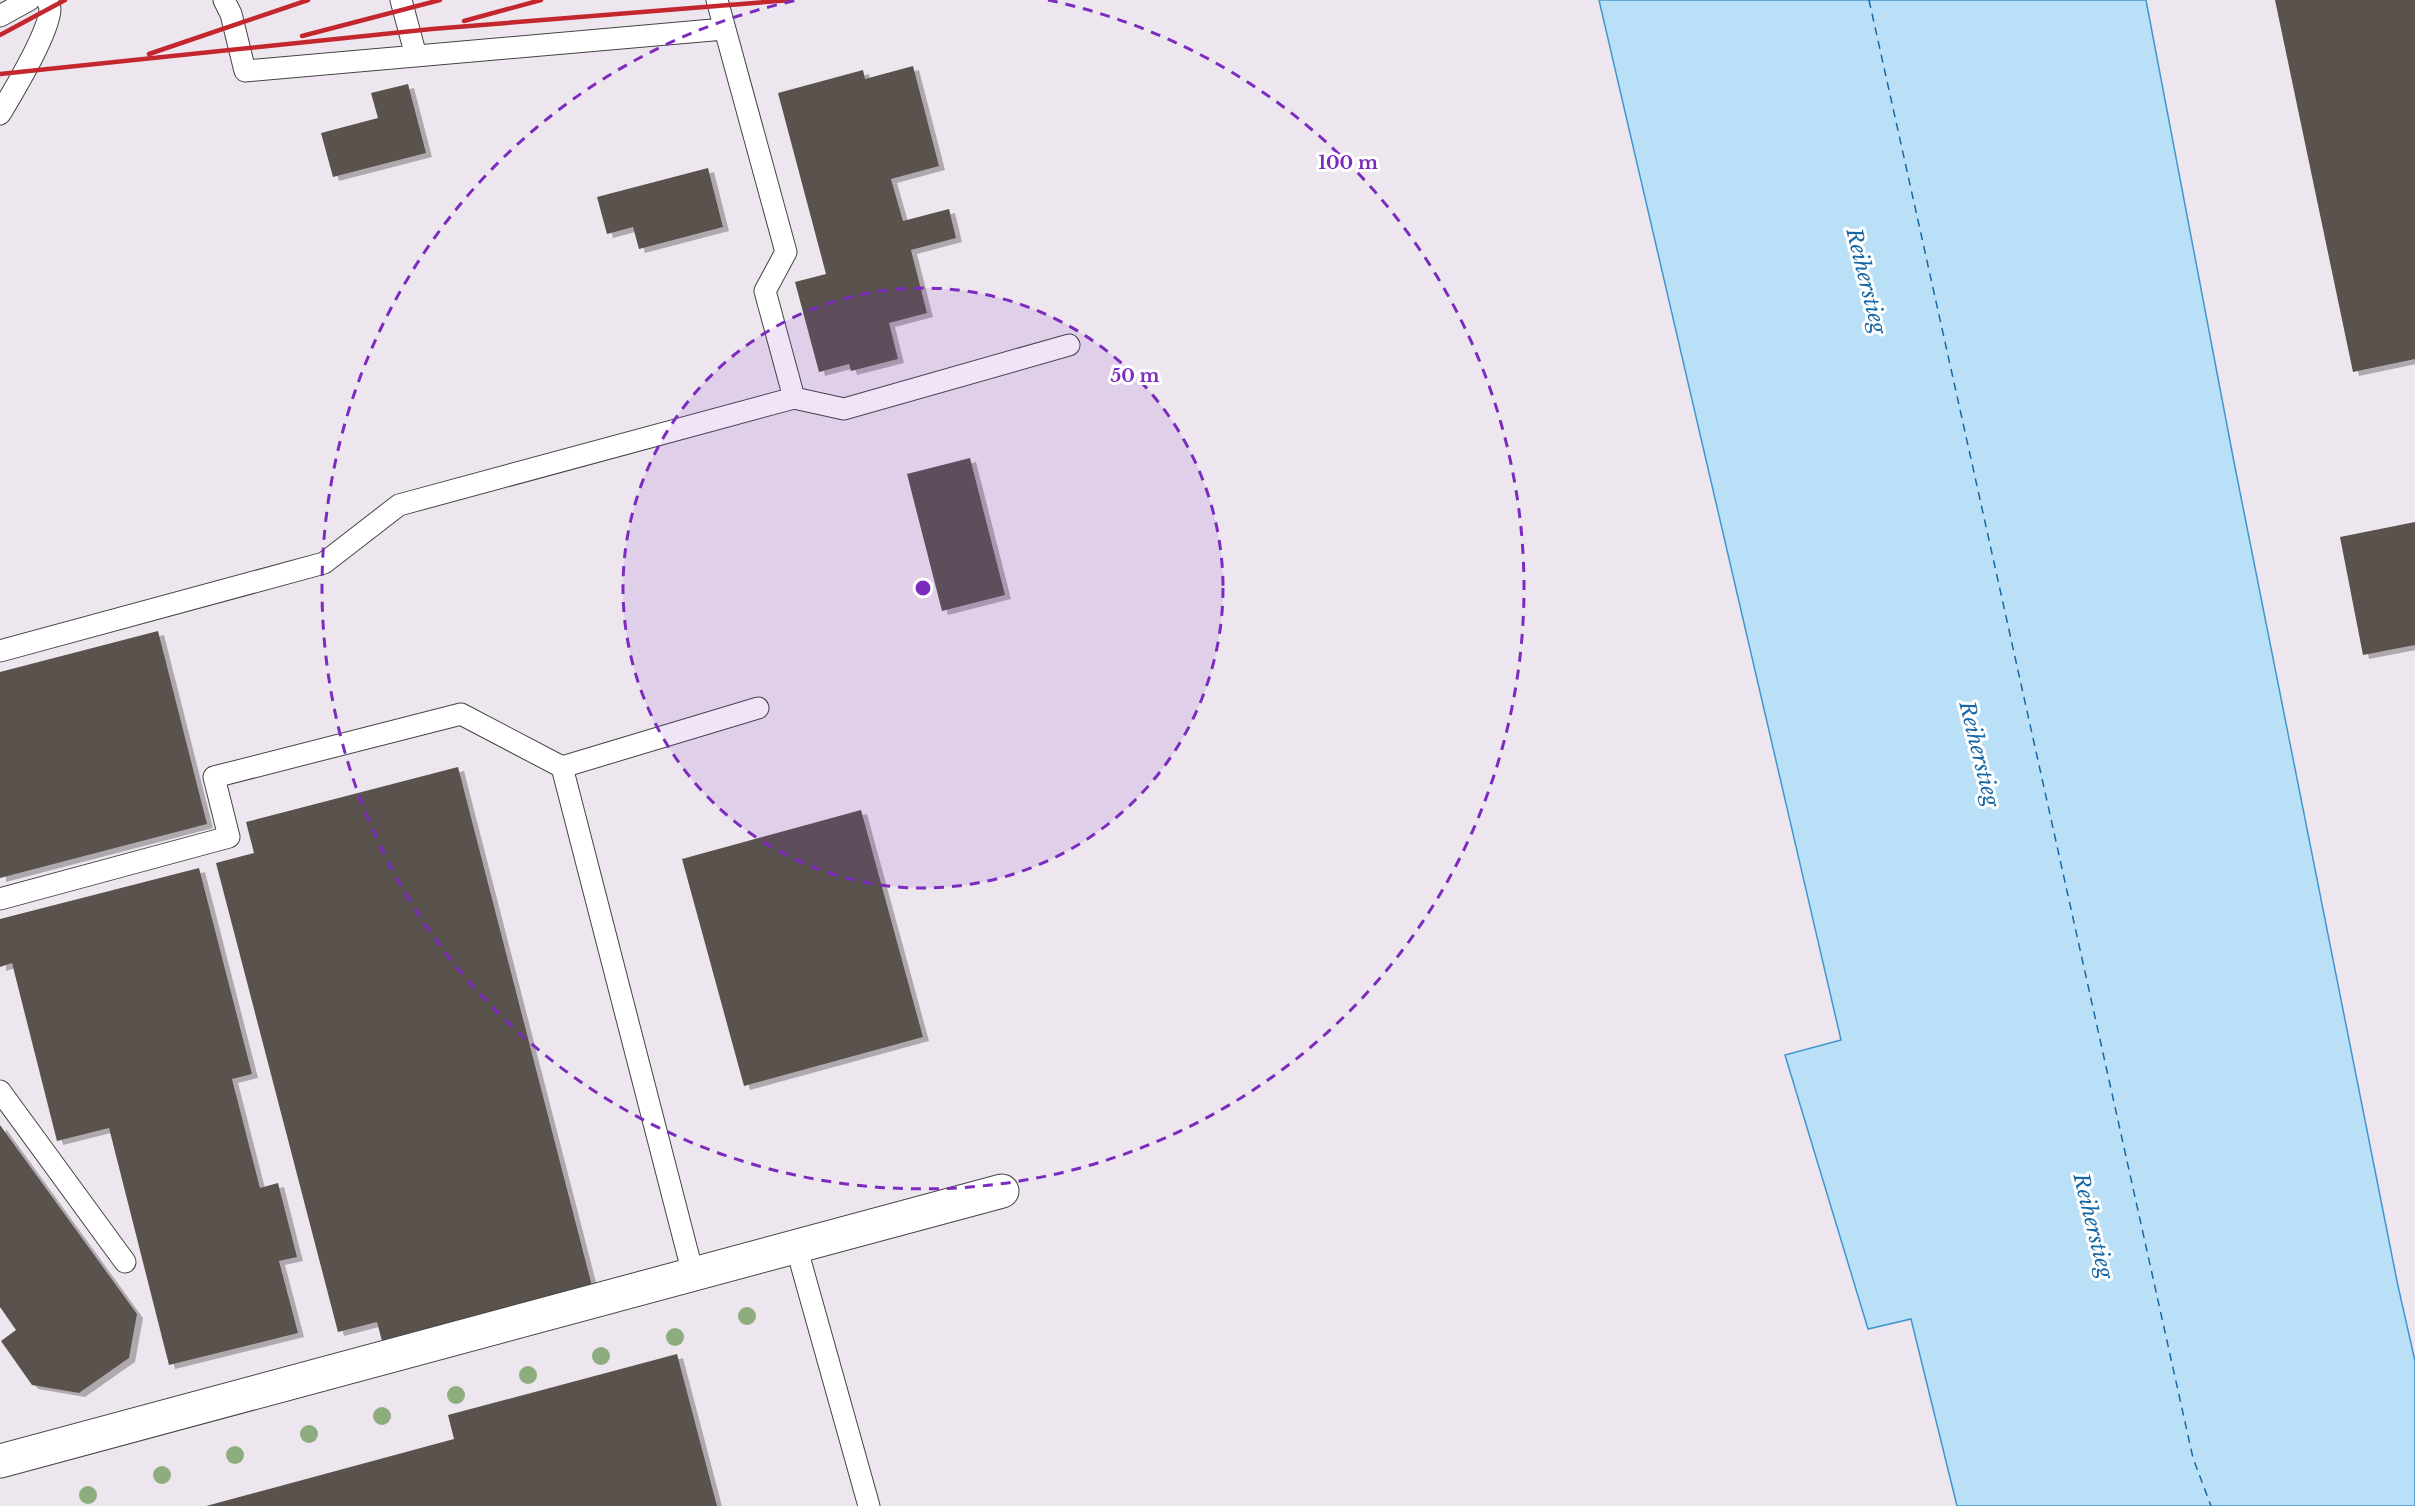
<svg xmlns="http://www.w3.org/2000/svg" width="2415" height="1506" viewBox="0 0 2415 1506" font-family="'Libre Baskerville',serif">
<defs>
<filter id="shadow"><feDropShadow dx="6" dy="4" stdDeviation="0" flood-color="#0004"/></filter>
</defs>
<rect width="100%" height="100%" fill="#fffdf5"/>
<path fill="#eee6ef" d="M0,0H1599L1841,1040L1786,1055L1867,1329L1911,1318L1957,1506H0Z
M2146,0H2415V1361L2398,1286L2234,462Z"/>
<path fill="#b9e0f7" stroke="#3f96cf" stroke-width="1.5" d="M1599,0H2146L2234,462L2398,1286L2415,1361V1506H1957L1911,1319L1868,1329L1785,1055L1841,1040Z"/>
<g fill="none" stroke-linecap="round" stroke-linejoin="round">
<path stroke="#1768a6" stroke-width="1.5" stroke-dasharray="8 6" stroke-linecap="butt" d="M1869,0L2193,1458L2211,1506"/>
</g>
<path fill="#5a524d" filter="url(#shadow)" d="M2275,0H2415V359L2353,372Z
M913,66L939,166L891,179L903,221L949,209L956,238L911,250L927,313L889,323L898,359L851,371L849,364L819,372L795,282L826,274L778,93L863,70L865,79Z
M408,84L426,153L333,177L321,133L378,118L371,93Z
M708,168L723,227L639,249L633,227L607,234L597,197Z
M970,458L1005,595L942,611L907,474Z
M2415,522V645L2363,655L2340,537Z
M158,631L207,824L0,878V672Z
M458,767L592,1286L382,1341L377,1322L338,1332L216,863L254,853L246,822Z
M861,810L923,1037L744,1086L682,859Z
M199,868L252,1074L232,1079L260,1188L278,1183L297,1257L279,1261L298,1333L169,1365L109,1128L57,1141L12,963L0,967V919Z
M0,1125L137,1314L129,1358L79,1393L32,1385L1,1341L16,1330L0,1307Z
M677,1354L717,1506H206L454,1439L448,1415Z"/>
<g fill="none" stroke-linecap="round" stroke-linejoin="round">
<g stroke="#444" stroke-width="23">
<path id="service" d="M224,0L231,14L245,71L724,29
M401,0L416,56
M717,0L786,252L765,291L794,398
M0,16L29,0
M0,114C13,92 49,33 50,9C50,6 48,3 47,0
M0,651L324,563L399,505L794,398L844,409L1069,345
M0,899L229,837L214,777L461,714L562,767
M0,1091L125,1262
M796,1246L869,1506
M693,1274L562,767L758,708"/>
</g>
<g stroke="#444" stroke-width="35">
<path id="minor" d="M0,1461L1002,1191"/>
</g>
<use href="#service" stroke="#fff" stroke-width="21"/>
<use href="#minor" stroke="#fff" stroke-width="33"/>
<path stroke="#c4262e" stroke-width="4.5" d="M464,21L541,0
M0,35L65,0
M302,36L440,0
M149,54L308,0
M0,74L432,29L791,0"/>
</g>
<g fill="#8dad7f">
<circle cx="747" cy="1316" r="9"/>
<circle cx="675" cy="1337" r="9"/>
<circle cx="601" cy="1356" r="9"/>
<circle cx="528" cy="1375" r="9"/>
<circle cx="456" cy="1395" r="9"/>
<circle cx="382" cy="1416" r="9"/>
<circle cx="309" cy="1434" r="9"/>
<circle cx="235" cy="1455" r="9"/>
<circle cx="162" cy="1475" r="9"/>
<circle cx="88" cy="1495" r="9"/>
</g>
<circle cx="923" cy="588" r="300" fill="#7b2cbf" fill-opacity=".12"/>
<g fill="none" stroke="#7b2cbf" stroke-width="3" stroke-dasharray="10 8">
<circle cx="923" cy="588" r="300"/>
<path d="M1048 0A601 601 0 1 1 798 0"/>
</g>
<g text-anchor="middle" stroke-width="6" stroke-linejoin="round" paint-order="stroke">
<g font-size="21" font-style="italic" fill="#1768a6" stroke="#fff">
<text transform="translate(1866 281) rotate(76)" y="7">Reiherstieg</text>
<text transform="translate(1979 754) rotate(76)" y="7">Reiherstieg</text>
<text transform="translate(2093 1226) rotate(76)" y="7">Reiherstieg</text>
</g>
</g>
<circle cx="923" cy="588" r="9" fill="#7b2cbf" stroke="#fff" stroke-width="3"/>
<g font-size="18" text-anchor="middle" font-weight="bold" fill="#7b2cbf" stroke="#fff" stroke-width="6" stroke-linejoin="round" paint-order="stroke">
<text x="1348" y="169">100 m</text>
<text x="1135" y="382">50 m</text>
</g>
</svg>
